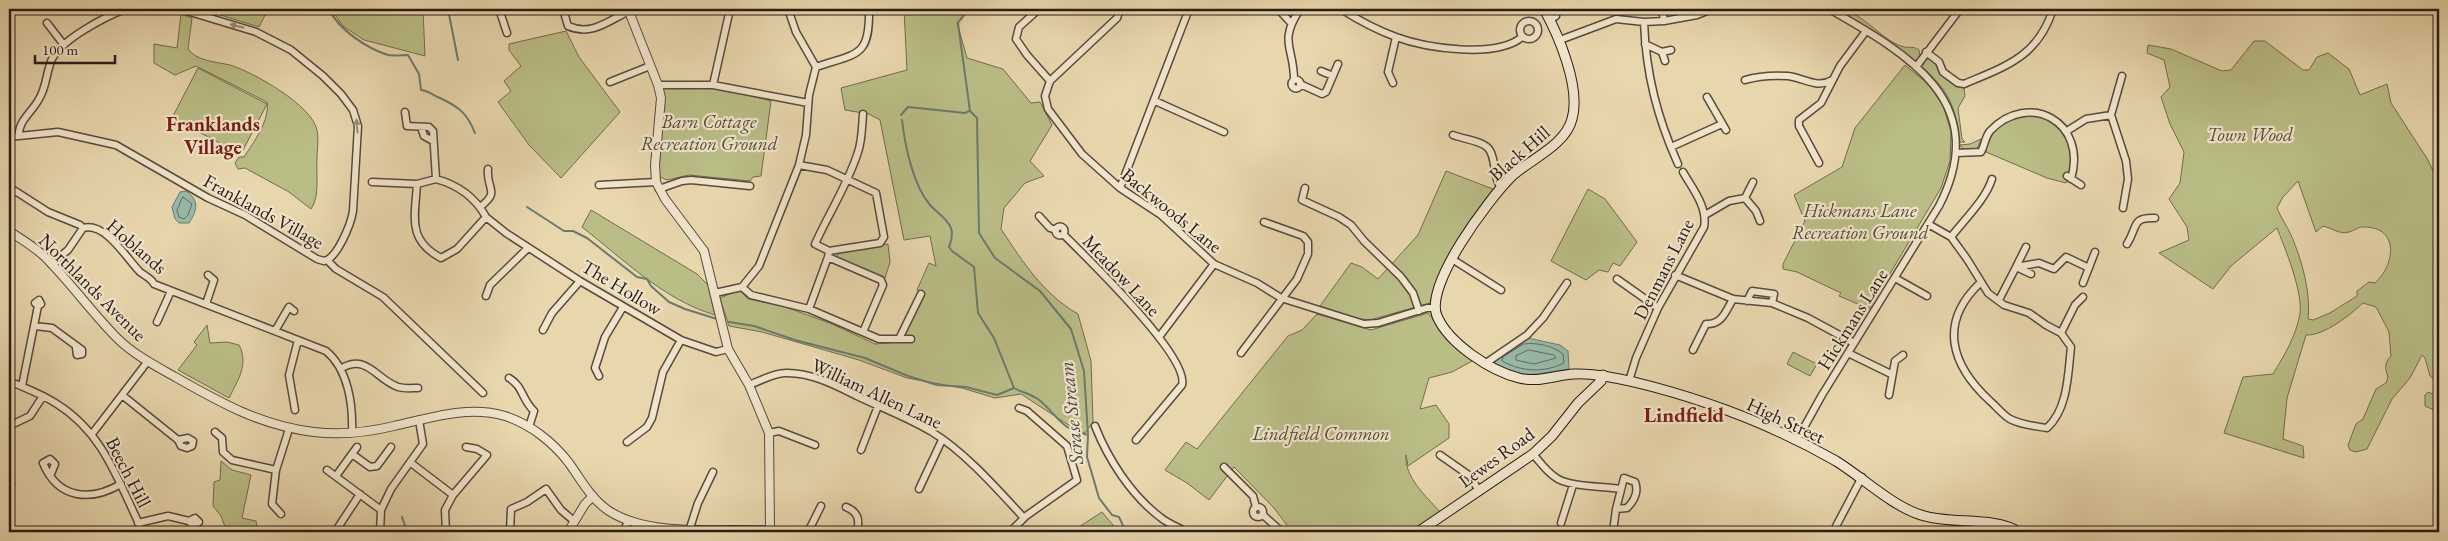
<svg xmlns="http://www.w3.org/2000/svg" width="2448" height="541" viewBox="0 0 2448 541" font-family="'EB Garamond',serif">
<rect width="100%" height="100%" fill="#e8d6ad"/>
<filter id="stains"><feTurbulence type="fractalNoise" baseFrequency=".004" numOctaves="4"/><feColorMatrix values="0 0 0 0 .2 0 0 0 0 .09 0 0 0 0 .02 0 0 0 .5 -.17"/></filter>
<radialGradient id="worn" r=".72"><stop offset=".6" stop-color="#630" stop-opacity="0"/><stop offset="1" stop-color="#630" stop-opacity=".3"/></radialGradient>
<path fill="#babd86" stroke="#716c4f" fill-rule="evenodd" d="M201,9H268L259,27Z
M331,9H423L425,56L364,40L343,26Z
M904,9H968L957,23L967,58L1003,69L1031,103L1040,102L1052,125L1030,161L1044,176L1025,183L1004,208L1001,229C1023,262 1043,294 1078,314L1091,361L1093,422L1085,433L1070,426L1021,394L995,398L962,388L907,378L859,360L762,332L729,326L720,298L739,290L748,299L783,306L832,324L875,344L901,342L924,293L917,290L929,263L936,266L930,236L904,240L880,120L869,114L845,110L841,88L907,70Z
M1834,9C1862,9 1878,38 1901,46C1909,49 1912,45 1919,50L1920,56L1917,60L1912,61Z
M181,14L192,18L188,49C196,61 217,62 230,65C253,72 312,105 317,130C319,139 317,151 317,160C316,176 320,196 311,209L289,192L245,168L238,169L235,163L239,157H244C254,142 270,120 267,102L196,66L175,75L154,63V44L177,48Z
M566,31L579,57L620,112L561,178L529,145L498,102L511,91L504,81L521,66L509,50V44Z
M2254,41H2265L2303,70H2309L2317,57L2328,53L2349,69L2360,95L2387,84L2391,103L2428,160L2438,182L2439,389L2436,386L2434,379L2430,376L2425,358L2422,355L2410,378L2392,399L2367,449L2356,452L2350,450L2348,445L2356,424L2363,419L2376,389L2386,383L2388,377C2385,369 2384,363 2391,356L2389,332L2376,307L2363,303C2350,315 2324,336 2306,335L2287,398L2283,439L2303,446L2304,458L2224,433L2243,377L2273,374C2284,356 2296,336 2300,314C2303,292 2285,248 2277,228L2231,266L2213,289L2159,253L2189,240L2187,227L2169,199L2180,183L2184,152L2170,124L2161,97L2170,87L2164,60L2147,53L2148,45L2171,49L2222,71L2231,70ZM2298,181L2316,232L2323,226C2332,228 2340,235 2349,232C2354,231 2359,226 2364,227C2400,227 2395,265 2375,283L2369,282L2357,291V296L2330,313L2313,320L2308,319C2311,293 2302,260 2291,235C2287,226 2281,218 2277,208L2283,197Z
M1927,57L1938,64L1941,75L1964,88L1965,96L1958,108L1962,139L1965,142H1959C1956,106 1949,91 1922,67V63Z
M1905,65L1928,84L1943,105L1951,132L1950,161L1941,188L1869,309L1839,296L1841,293L1797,272L1783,269V264L1805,221L1794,195L1842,167L1855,128Z
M198,68L267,104L241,154L172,118Z
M713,86L771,101L761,176L753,177L750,181L689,175L667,180L660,177L657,164L661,87Z
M2029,116C2067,117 2078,150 2066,183L2047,178L1986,152C1988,128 2007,120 2029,116Z
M1981,139L1977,149L1964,150L1960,145L1970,144Z
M1446,171L1493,189C1467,224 1440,259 1430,303L1370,320L1353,318L1320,306L1351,263L1362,267L1378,279L1418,235Z
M1588,189L1605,199L1637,242L1620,266L1613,263L1608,272L1599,270L1586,280L1551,261Z
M591,210L697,274L708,285L715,315C664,300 623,259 582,227Z
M888,244L890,262L885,278L837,258L838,253Z
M1428,313L1444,333L1474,360L1452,372L1429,378L1420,409L1436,405L1449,424V438L1408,466L1406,455C1404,477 1426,496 1440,512L1409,532H1292L1274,508L1234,467L1209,500L1187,483L1165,470L1186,442L1197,449L1288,336L1302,330L1317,314L1371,330Z
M207,325L210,343L227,342L239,345C249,364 238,380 229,398L178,370L197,345L194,342Z
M1793,352L1817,364L1810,376L1787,364Z
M2428,392L2439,397V410L2436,411L2425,406V395Z
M221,461L232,470L251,475L242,518L256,521L258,531L265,532H227L221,516L213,506L214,482L220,480Z
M1102,512L1119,532H1071Z
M1953,525L1993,528L2008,532H1951Z"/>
<path fill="#98b9a7" stroke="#6b7a6e" d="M186,191C200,200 197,211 189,223H179L175,219L172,207L180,192Z
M1528,338L1560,345L1568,351L1569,369C1537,373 1522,382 1492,361L1523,339Z"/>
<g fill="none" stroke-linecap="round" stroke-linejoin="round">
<path stroke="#606a60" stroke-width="1" d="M183,197L192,204L188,215L184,219L179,217L177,211Z
M1524,344C1536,342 1554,346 1563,354L1564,363C1544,373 1522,372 1502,361L1503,357Z
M1529,350L1554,355L1556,358L1534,364L1516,360V356Z"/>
<path stroke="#6b7a6e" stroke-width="2" d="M329,9C338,29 366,48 388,55C394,56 401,55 408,55L419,74L421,90C429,91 433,95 440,98C459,107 467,113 475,133
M448,9L458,60
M969,9L958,23L970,111
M970,111L977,118L979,233L995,258L1040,291L1071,329L1084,371L1088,435L1087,457L1099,498L1112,515L1119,517L1126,532
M901,115L908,107L965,113L969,111
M902,120C905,146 913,185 930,205C938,214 946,217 951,228C953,235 952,240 949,247L952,251L974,267L978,313L994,338L1014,388C1021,392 1031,394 1038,399C1058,415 1059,429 1088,435
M527,207L564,231H573L587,238L637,277L647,279L651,286L669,302L685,309L717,319
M729,322L754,326L795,340L865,358L908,376L937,385L966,387L997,395L1014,388
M402,517L407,532"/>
<g stroke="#584a3d" stroke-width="9">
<path id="minor" d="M499,9L507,33
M563,9L568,26C591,36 607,22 629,11
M1039,9L1019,27L1016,39L1027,55L1050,81
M1120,9L1117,18L1050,81L1045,96L1048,109L1082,154L1120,188L1161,215L1214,264L1257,283L1281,298L1364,324L1378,323L1427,308H1435
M1278,9L1291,23
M1341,9C1358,20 1377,30 1396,37C1426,48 1496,59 1522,37
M1662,9L1664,21
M1550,20L1556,16L1555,9
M1520 30a9 9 0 1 1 18 0a9 9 0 1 1-18 0Z
M1644,22C1646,74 1657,117 1678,164
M47,23L64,45
M1560,40L1616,19L1644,22L1664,21L1697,15L1712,9
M1645,44L1662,52L1665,61
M1662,52L1671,50
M1926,52L1939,62L1943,72L1958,83L1964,84C2006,66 2038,57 2053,9
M816,67C857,53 870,58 869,9
M1916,67L1960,9
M1321,71L1333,76
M2122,76L2111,115L2126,161L2128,179L2123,208
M1291.5 84a4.5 4.5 0 1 1 9 0a4.5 4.5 0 1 1-9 0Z
M1294,80C1294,46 1278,43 1300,9
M1745,80C1758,76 1773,75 1788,76C1804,78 1817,89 1832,80
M610,82L650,66
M1393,83L1388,72L1396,37
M1300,84L1322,94L1326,92L1338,64
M658,85H713L808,103
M713,85L730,9
M1707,97L1726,130
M1155,101L1224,132
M405,112L407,126L429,127L433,131L436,179
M421,127L424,136L433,141
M2067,131L2086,119L2111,115
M19,135C18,121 33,111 39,99C47,86 46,72 52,59C62,39 105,17 125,9
M1453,135C1462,139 1479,140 1487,147C1497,156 1492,177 1501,188
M9,137L58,132L116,145L208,198L245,215L317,259L324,261C337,259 351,224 353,211L358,126L353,110L341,94L323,76L291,50L256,32L180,9
M1671,147L1722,124
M1956,153L1981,152C1985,145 1985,137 1990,131C2029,90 2088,122 2071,179
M1819,163L1799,126V120L1821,103L1840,66L1866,31
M799,165L827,170L876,193L884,237L880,243L829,251
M2067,176L2081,185
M436,179C458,185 475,197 486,217L457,249L441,258C407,240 415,217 417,184Z
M372,182L417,184
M599,185L656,182
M9,187L48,212L80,225L83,228C106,222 126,258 140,272C145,276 151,278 154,284L326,351C348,369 353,404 352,432
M1120,188L1189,9
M1305,188L1302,200L1339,217L1351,225L1364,241L1401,277L1413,293L1419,311
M659,189L682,181L691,180L750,186
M1745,198L1753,182
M480,207C501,191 486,190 488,169
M1705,215L1729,201L1745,198L1756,211L1760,221
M1039,216L1050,228L1056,230
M486,217L506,233L580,281L681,340L716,352L728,349
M1928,224L1951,237L1967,259L1988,293L2004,305L2029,313L2046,325L2061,333L2071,347C2068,374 2068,409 2047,428C2035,426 2021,425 2010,419C2003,415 1996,406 1990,401C1951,365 1938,323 1980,283
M1055.5 231a4.5 4.5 0 1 1 9 0a4.5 4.5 0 1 1-9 0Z
M1063,234C1086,257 1190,357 1182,385L1136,440
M1951,237C1964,220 1986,199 1992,179
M2127,244C2138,227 2131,217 2155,218
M2026,247L2016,267L2031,274
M828,257L881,280L883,285L863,332
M1452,259L1501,290
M328,261L336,269L383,297L483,393
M51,264L68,250L83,228
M1675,275L1733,299L1772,303L1808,318L1854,343
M1895,278L1927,296
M1617,279L1658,308
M2083,283L2095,252
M742,287L751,295L809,309L879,339H899L921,294
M715,293L742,287L759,266L799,165L806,135L809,95L816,67L796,32L788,9
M486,296L490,285L528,248
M1999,300L2016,267L2039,263L2054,269L2066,257L2089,268
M1747,301L1752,291L1774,294L1772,303
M206,304L214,280L208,275
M809,309L828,257L829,251L815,244C829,213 848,184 858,152C862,141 862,126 863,114
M157,322L171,291
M35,326L52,328L82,350V354L77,355L76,348
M543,330L552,313L580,281
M275,331L289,307L294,311
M2061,333L2075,305L2083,297
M1159,337L1214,264
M899,339H911
M1693,350L1706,324C1722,325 1726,311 1733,299
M1241,353L1297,279L1308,254V242L1303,236L1264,222
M1848,353L1891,374
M1486,363L1527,335L1543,318L1567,283
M342,368C367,354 376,379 398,387C405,389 412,388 418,388
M599,376L595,368L605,337L623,307
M509,378C523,386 522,400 534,411L529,427
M9,381C25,388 42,394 57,404C105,434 119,484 143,532
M1629,381L1636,358L1658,308L1704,227C1708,207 1692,188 1683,172
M749,385C760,381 774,373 785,373C810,372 835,385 857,396C882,408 909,418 932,432C965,452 998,490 1024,518
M22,386L38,306L35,303L39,300L41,304L38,306
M122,395L178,440L181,446L187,448L192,446L193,441L188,438L178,440
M1889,395L1895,361L1903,355
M295,410L289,375L298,340
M9,426L30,416L43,396
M1095,426C1108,459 1131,495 1160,517C1168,524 1178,527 1187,532
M215,432L222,438L223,452L232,460L276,470
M769,433L779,431L815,445
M92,434L148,361
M1797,440L1822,395L1939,206C1993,102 1908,54 1829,9
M627,442L647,427L652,418L663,372L681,340
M861,450L878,406
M352,454L370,467L377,466L391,447
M1533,454C1540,462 1546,471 1555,477C1567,487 1603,486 1620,489
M1440,455L1470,476L1479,491
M411,463L453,495
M1224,467L1253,496L1256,507
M327,470L381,510
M51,474L55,464L50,459L43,463C58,499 90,502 121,484
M336,476L357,447
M9,482L11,485
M919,489L942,440
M1253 512a5 5 0 1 1 10 0a5 5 0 1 1-10 0Z
M846,507C858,512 860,519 857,532
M281,514L272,504L276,470L289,429
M1263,515L1282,532
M138,523L168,516L189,521L195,518L199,522L193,526L189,521
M1561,523L1573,485
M689,531L698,503L713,472
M335,532L360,494
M380,532L381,510L391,489L423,444L419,420
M446,532L445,510L453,495L487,455L477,449L466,447
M510,532L511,509L527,502L546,489L561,510L574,521
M624,532L628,520
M808,532L821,506
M1010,532L1026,516L1077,480L1067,446L1027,411L1019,408
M1613,532L1616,509L1624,478L1635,482C1639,492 1634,501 1627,508L1616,509
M1833,532L1862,477"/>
</g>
<g stroke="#584a3d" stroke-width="10">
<path id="tertiary" d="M628,9L658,85L661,98L655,165L656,182L665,199L704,251L728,349L749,385L769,433L770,529
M9,231C21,239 35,247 45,257C71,283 92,313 117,338C134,355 156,366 177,378C221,403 262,426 314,432C340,435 369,432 394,426C430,418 468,405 505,416C530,424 553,442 569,463C581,480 591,499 609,511C656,541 736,525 790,532
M568,532L585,504L593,496"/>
</g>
<g stroke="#281c18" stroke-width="11">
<path id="secondary" d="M1544,9C1559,36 1581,88 1572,119C1565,146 1530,159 1511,177C1489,199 1424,285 1437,316C1449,344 1491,371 1519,378C1538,383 1556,375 1574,374C1595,373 1615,378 1634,382C1704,399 1773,425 1836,461C1862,477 1892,506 1921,515C1951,525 1994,516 2019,532
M1418,532L1533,454L1552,436L1578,403L1601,381L1603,375"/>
</g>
<use href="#minor" stroke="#f0e4ca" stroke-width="6"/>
<use href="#tertiary" stroke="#f0e4ca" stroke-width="8"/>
<use href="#secondary" stroke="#f0e4ca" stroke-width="9"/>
</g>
<defs><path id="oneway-solid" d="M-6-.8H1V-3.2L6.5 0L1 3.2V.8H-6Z" transform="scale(1.25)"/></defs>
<g fill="#968a7a">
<use href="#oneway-solid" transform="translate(237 26) rotate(-166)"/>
<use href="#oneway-solid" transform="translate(357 126) rotate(-95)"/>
</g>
<g text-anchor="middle" stroke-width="4.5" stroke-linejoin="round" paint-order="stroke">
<g font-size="19" font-style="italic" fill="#544c39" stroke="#f0e4ca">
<text x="709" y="128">Barn Cottage<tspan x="709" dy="22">Recreation Ground</tspan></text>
<text x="2250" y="141">Town Wood</text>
<text x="1860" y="217">Hickmans Lane<tspan x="1860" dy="22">Recreation Ground</tspan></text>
<text x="1321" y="440">Lindfield Common</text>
</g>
<g font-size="19" fill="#281c18" stroke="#f0e4ca">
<text transform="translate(1519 153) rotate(-41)" y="7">Black Hill</text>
<text transform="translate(1172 210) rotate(39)" y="7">Backwoods Lane</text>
<text transform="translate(264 211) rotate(29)" y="7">Franklands Village</text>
<text transform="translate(137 246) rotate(41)" y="7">Hoblands</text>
<text transform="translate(1663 269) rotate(-63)" y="7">Denmans Lane</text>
<text transform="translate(1122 275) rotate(47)" y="7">Meadow Lane</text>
<text transform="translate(93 287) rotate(45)" y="7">Northlands Avenue</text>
<text transform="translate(622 287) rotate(31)" y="7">The Hollow</text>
<text transform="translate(1852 319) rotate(-58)" y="7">Hickmans Lane</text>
<text transform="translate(877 393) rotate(25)" y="7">William Allen Lane</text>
<text transform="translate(1786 420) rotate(25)" y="7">High Street</text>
<text transform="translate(1496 457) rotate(-36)" y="7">Lewes Road</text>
<text transform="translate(129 472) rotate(63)" y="7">Beech Hill</text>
</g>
<g font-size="20" font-weight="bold" fill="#7a1f14" stroke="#f0e4ca">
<text x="213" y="131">Franklands<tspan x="213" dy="23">Village</tspan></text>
</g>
<g font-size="20" font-style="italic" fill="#4a4b43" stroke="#f0e4ca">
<text transform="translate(1071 413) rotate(-96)" y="7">Scrase Stream</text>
</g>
<g font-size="21" font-weight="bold" fill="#7a1f14" stroke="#f0e4ca">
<text x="1684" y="422">Lindfield</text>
</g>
</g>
<rect width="2448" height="541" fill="none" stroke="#e8d6ad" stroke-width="30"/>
<rect x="10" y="10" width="2428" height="521" fill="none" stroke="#281c18" stroke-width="2.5"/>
<rect x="15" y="15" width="2418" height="511" fill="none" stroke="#281c18"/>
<path d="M35 55v8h80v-8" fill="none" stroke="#281c18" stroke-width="2.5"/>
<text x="42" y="55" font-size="15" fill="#281c18" stroke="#f0e4ca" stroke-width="4" paint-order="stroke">100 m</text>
<rect width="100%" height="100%" filter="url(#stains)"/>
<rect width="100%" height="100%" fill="url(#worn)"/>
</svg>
